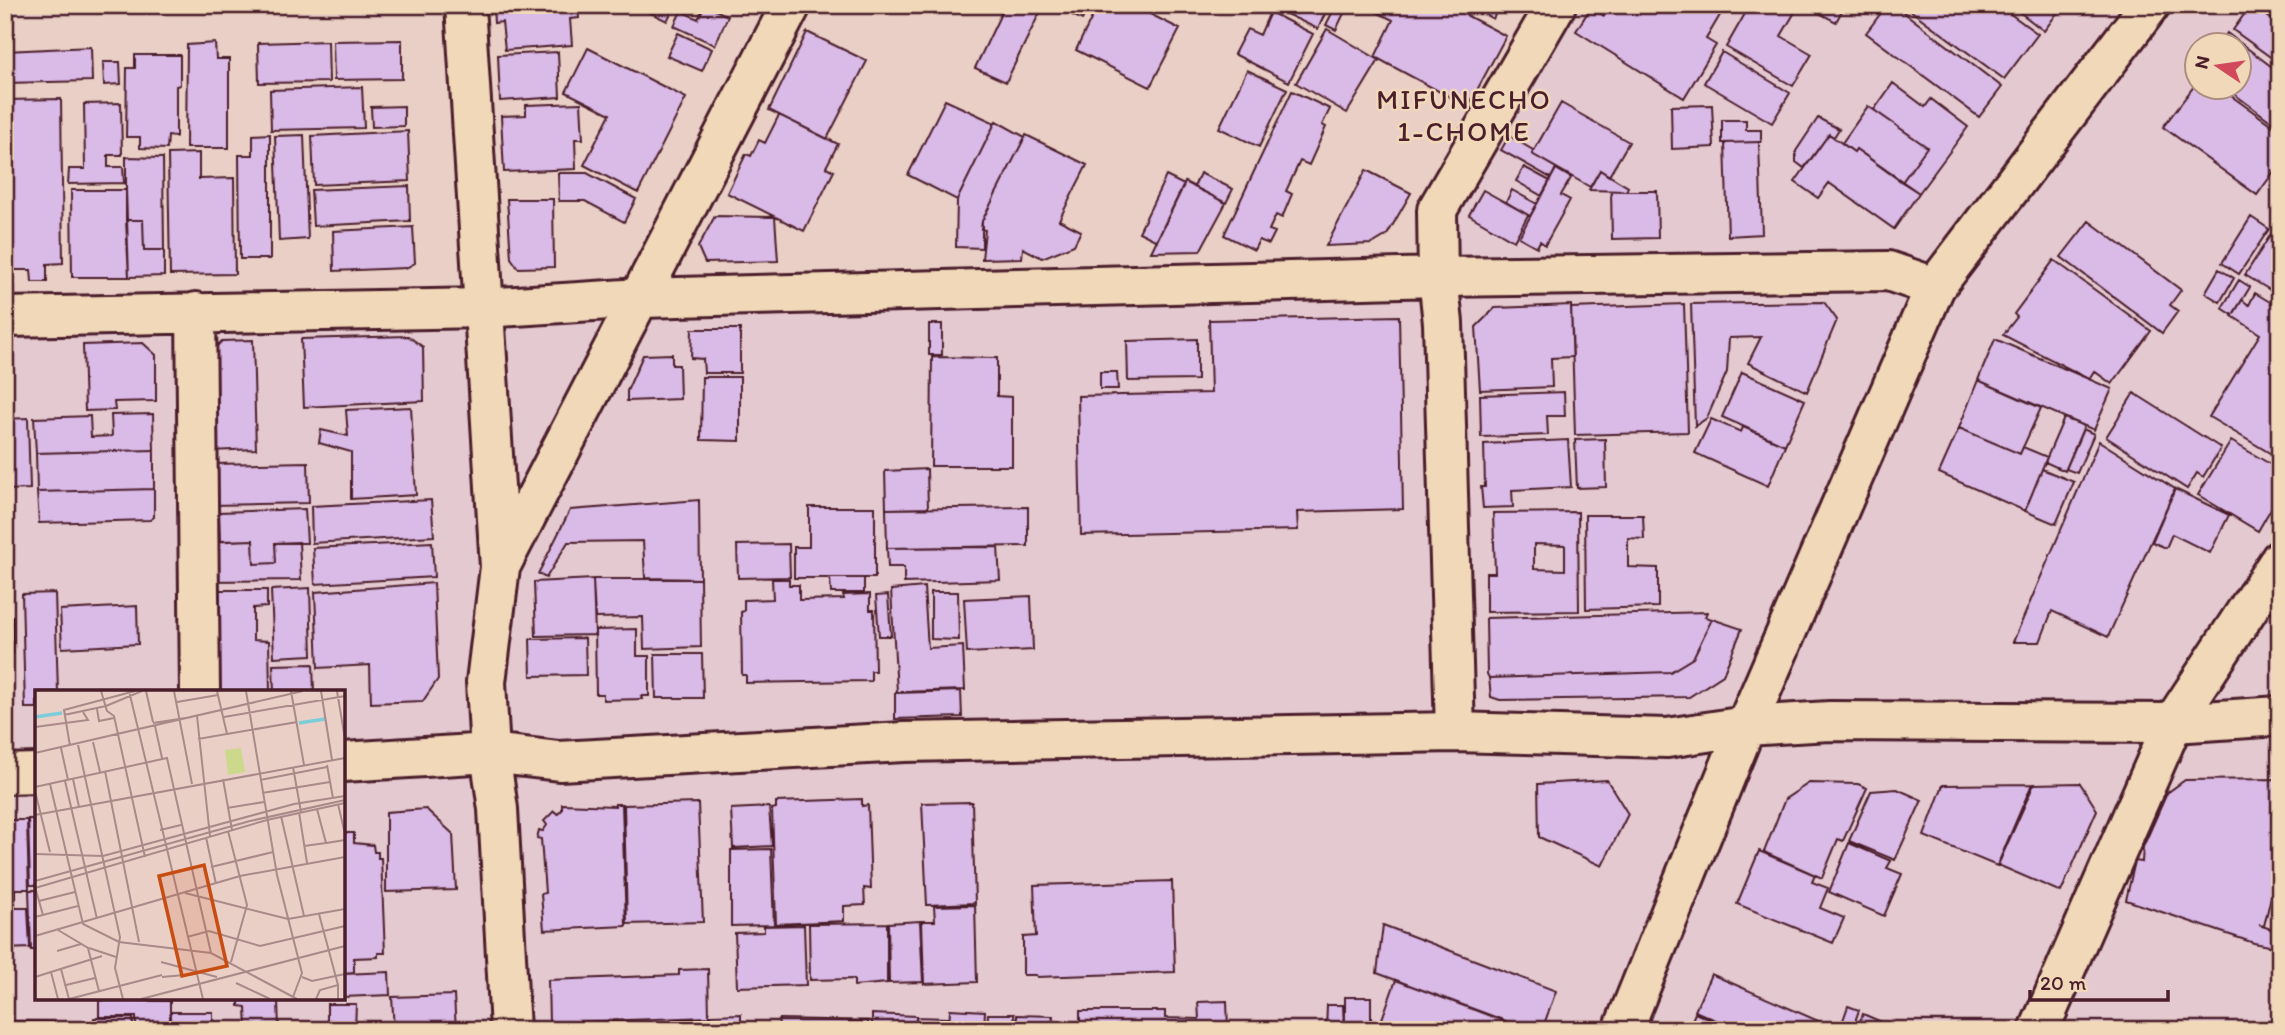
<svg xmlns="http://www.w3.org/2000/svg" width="2285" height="1035" viewBox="0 0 2285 1035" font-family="Itim,sans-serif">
<rect width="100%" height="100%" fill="#eacfc7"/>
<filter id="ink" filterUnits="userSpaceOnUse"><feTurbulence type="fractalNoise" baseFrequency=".0143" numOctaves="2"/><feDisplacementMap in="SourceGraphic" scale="14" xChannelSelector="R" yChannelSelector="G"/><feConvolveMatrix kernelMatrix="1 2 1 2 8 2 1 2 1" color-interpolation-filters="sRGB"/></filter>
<g filter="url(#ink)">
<path fill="#e5c9d1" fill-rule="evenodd" d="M1575,5H2280V1030H5V295L1414,274ZM2198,46H2240V88H2198ZM37,692H343V998H37Z"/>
<path fill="#dabae7" stroke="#4a1f2b" stroke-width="2" fill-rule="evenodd" d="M57,5H111V6L57,7Z
M493,5H578L579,18L570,19L572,45L505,50L502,22L494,23Z
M635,5H675L667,21Z
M705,5L728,16L715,45L674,26L681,11L698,19Z
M1005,5H1037L1042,8L1006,82L975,68Z
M1053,5H1090L1082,20Z
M1098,5H1132L1180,29L1150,87L1076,50Z
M1267,5H1329L1318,29Z
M1336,5H1348L1336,30L1326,25Z
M1362,5H1447L1506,36L1468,107L1375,57L1393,20Z
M1467,5H1500L1493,19Z
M1611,5H1726L1706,39L1716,45L1684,98L1576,31L1591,7L1604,16Z
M1750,5L1798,7L1781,36L1812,54L1793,86L1726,47Z
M1804,5H1845L1836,22Z
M1887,5H1894L2002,87L1979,117L1866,33Z
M1903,5H1968L1980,14L1986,5H1998L2038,34L2004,79Z
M2014,5H2063L2044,31L2013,7Z
M2251,5L2280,25V64L2233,30Z
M1270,12L1313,34L1289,82L1234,54L1247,29L1260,35Z
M1327,29L1379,60L1347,113L1296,83Z
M807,32L867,61L827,139L769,110Z
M678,33L712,49L702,71L667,56Z
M2227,33L2280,73V128L2226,88H2240V46H2218Z
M402,40V79L334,80L333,41Z
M328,41L329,82L259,83L258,43Z
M215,43L216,59H229V148H186L187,45Z
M91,47L92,81L5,83V51Z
M588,48L686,98L638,193L584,165L610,114L566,92Z
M558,52L560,97L500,101L498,55Z
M1722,52L1790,93L1772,123L1704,83Z
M135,55H180V85L176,86V137L168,136L167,149L140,148V137H126L127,68H135Z
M103,62H120L121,84L104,85Z
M1247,70L1287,89L1259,147L1219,128Z
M2198,81V88H2220L2280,131V163L2257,195L2163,127Z
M1893,83L1925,107L1931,99L1968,127L1919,193L1902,182L1927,147L1874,110Z
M362,87L364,128L271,130L270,90Z
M1292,91L1330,109L1322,125L1326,127L1309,165L1300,161L1286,191L1292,194L1282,218L1276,215L1269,230L1275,232L1269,244L1259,240L1254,250L1224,235Z
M61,99L63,263L47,264V282H32L31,270H12V246H5V100Z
M945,100L995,123L957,200L908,175Z
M121,103L122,155H108V167H123L124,183L68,184L69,169H85L84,104Z
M581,103L583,139H575L576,169L504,172L501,116L526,115V105Z
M1561,103L1629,142L1609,176L1600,170L1590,187L1532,154Z
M1712,105L1714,147L1672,149L1671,106Z
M404,106V126L372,127L371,107Z
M1868,106L1927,147L1902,182L1856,149L1854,152L1842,143Z
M779,115L838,144L826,167L834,171L804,231L727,193L746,154L751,156L759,140L765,143Z
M1818,118L1839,129L1834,137L1829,134L1804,168L1796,162V151Z
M1722,120H1746V130H1761V142L1722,143Z
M996,121L1025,137L982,221V248L956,247L957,200Z
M408,131L410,181L314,185L312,136Z
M270,134V259H240L239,155H253V135Z
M1829,134L1854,152L1856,149L1919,193L1894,229L1829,183L1818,198L1795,182Z
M304,135L308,239L279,241L275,136Z
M1026,135L1087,165L1059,220L1081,231L1074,245L1042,258L1023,248L1022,258L982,259L985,230L981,229L982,221Z
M1509,136L1533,150L1532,154L1556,168L1551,178L1501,150Z
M1759,142L1762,234L1728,236L1725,143Z
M199,153V179L234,178L235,274L170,275L168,154Z
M126,157L163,158L164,250H144L143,220H126Z
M1524,167L1550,181L1542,196L1516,181Z
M1556,169L1571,178L1561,195L1570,200L1545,245L1540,241L1537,247L1519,237Z
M1366,170L1411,193L1387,235L1372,244L1326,246Z
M1600,170L1628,187L1626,191L1589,190Z
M558,173H587L636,199L624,222L585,201H559Z
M1200,173L1233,189L1226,203L1194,187Z
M1166,176L1184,185L1157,241L1139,232Z
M1185,182L1226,203L1200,251L1151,252Z
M409,186L410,221L313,226L311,190Z
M71,190H126L129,277H72Z
M1483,190L1528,215L1514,241L1469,215Z
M1512,190L1537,204L1530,216L1506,202Z
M1611,191H1657L1658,238L1612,239Z
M507,199H553L554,267L518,268L511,258Z
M715,216L775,217L778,261L705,263L698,247Z
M2251,217L2269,229L2239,274L2222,263Z
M126,220H143L144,250H164V276L129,277Z
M2089,221L2181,290L2170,305L2178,311L2162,333L2061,257Z
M413,227L415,263L406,268L334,271L333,231Z
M2271,234L2280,239V296L2245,275Z
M2054,260L2151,331L2112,384L2094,371L2089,379L2003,335L2017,317L2014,314Z
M2219,269L2234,278L2220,302L2205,293Z
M2239,280L2250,287L2233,315L2222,308Z
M2255,293L2280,308V459L2209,417L2260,334L2232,316L2242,300L2249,305Z
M1824,302L1837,320L1807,392L1748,363L1761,337L1729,338L1727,372L1707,418L1695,426L1691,304Z
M1684,304L1688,432L1575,435L1571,308Z
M1571,305L1573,357L1551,358L1552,387L1480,390L1476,327L1495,308Z
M1399,316L1403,509L1297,512L1298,530L1081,535L1078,396L1211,393L1209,320Z
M929,324H942V355H929Z
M692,329H740V373H704L703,359L691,358Z
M408,336L423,347L424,401L304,407L301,339Z
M1197,339V380L1128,381L1127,341Z
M1995,339L2112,389L2094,430L1978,380Z
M253,340L256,449L210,451L208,355L222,341Z
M143,343L156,355V401L114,402L115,410L85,411L83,345Z
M672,354V365H679L680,399L627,401V391L643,355Z
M932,357L997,358V396L1012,397V466H931Z
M1100,372H1117L1118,389H1100Z
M1742,372L1805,400L1785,445L1722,417Z
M702,377H740V441L701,440Z
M1978,380L2041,408L2020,454L1959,428Z
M1564,392L1565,416H1547L1548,435L1481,437L1480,395Z
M2134,393L2221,448L2203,477L2197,473L2187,489L2106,437Z
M411,407L416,495L351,499V452L319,443L321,430L348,436L346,410Z
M153,414L154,450L36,453L34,418L90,416L91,437L112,436L111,415Z
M28,418L30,489L5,490V419Z
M2064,418L2084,426L2065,471L2045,462Z
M1711,419L1741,432L1743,427L1785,445L1768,486L1695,453Z
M1959,428L2020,454L2023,447L2047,457L2025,511L1939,473Z
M2083,429L2094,434L2077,473L2066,469Z
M1605,439L1606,487L1577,488L1575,440Z
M1568,440L1571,487L1512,490L1513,507L1483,508L1481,487H1485L1484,444Z
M2099,441L2175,489L2108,637L2052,611L2040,642H2013Z
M2231,441L2280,470V493L2258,531L2198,495Z
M154,450V489L37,492L36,453Z
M308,462L309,503L212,505L211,464Z
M927,469L928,508L886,509L885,471Z
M2042,469L2074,482L2056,524L2025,511Z
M154,489V517L150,520L39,523L37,492Z
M2175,489L2229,515L2210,553L2172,534L2166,548L2152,542Z
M431,500L434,536L312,543L311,506Z
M699,500L700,579L645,578L643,541L568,542L546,578L538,574L570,510Z
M809,507H875V578H794V547H809Z
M1028,507V546L887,548L886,509Z
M305,509L307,543H275L276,563L254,564L253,540L220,541L219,512Z
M1578,512L1579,611L1486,612V573H1495L1493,513ZM1534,544L1565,545V570L1534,569Z
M1585,515H1643L1644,539L1628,538V567L1658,568V607L1586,609Z
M253,540L254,564L276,563L275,543L299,542L301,580L206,581L205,542Z
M432,542L434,577L315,584L313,548Z
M789,544L790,577L738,578L737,545Z
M998,547L1000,580L904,583V567H888L887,548Z
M830,578H864V593H831Z
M593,579L595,635L536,636L534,582Z
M593,579H700L701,647L644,649L643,617L595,618Z
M772,579H789V585H799V600L844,599L843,595L870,594V610H874L875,671H871V681L746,683V675H742L741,612L744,611V600L773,599Z
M434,583L438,679L423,701L371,703L370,665L318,668L315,592Z
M924,587L928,648L963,646L965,690L897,692L891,590Z
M310,588L312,655L274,657L271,590Z
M197,590H267V607L253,608V640L269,641L270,692H194Z
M931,592H958L959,640L931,639Z
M55,593L58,692H37V708H25L22,594Z
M888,595L891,636H879L876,596Z
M1031,596L1033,650L967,653L964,599Z
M137,606L138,644L62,648L60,610Z
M1707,612L1705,617L1712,619L1693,658L1670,672L1489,678L1487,674L1486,618Z
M5,616H13V654H5Z
M1712,619L1742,629L1723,675L1689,697L1500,700L1491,697L1489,678L1670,672L1693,658Z
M637,629V656H649V696H641L642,699L603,700V694H596L595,630Z
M585,638L586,675L531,676L530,639Z
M655,654H702L703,698H656Z
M313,664L314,692H274L273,665Z
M961,691L962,717L895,719V693Z
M2280,779V899L2271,897L2264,926L2259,925L2280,932L2279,948L2254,943L2126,900L2135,861L2142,862L2143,847L2167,793L2185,780Z
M1607,780L1628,814L1602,866L1539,837L1538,784Z
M1809,783L1858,784L1867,788L1843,841L1838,839L1822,878L1764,852L1785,799Z
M2080,783L2097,810L2061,892L1998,865L2034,784Z
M2032,784L1997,866L1924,836L1943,785Z
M1897,789L1922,800L1895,860L1849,841L1871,791Z
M862,799V806L868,805L871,889L864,888L865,905L844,906V921L776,924L772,809L776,808V802Z
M972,802L975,903L927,905L922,803Z
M698,803L703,922L627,924L624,805Z
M562,804L615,806V804H622L626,926L544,930L541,894L545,893L541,839L537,838L539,830L543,831L547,825L544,821L554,811L558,814L562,810Z
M769,807L772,846L733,848L731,809Z
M426,809L453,834L456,890L386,892V812Z
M28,819H37V885H30Z
M5,820H27L29,889H15V908H28L30,948L5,949Z
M343,833H354V843L373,845L374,852H378V858H381L385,953H378V957L354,958V972L343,973Z
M1849,843L1891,861L1887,868L1902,874L1884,916L1829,892Z
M771,849L774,925L731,926V850Z
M1759,851L1815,875L1812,882L1828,888L1820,908L1844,918L1833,943L1737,904Z
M1172,881L1175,972L1037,977L1036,975H1023V937L1036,936L1034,885Z
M29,890H37V950H31Z
M975,905L977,982L924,984L922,921H935L934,906Z
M920,921L923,982L889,983L888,923Z
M887,923V983L854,986V979L810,980L809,924Z
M804,925L806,985L737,987L735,933L764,932V926Z
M1383,925L1556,991L1542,1030H1530L1377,973Z
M708,969L709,1017L549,1023L548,980L679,975V970Z
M389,972L390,995L343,997V974Z
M1711,974L1832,1027L1831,1030H1738L1695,1011Z
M1396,980L1493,1017L1528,1030H1378Z
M454,995L456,1030H394L392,997Z
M1345,997H1371V1030H1345Z
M239,998L278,1001L279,1030H247L246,1007L239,1006Z
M99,1000L170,1001V1030H136V1017H99Z
M1227,1001L1228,1030H1080V1011H1165V1018L1199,1019L1198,1002Z
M327,1004H356L355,1030H327Z
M1327,1005H1343L1344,1030H1326Z
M1848,1006L1859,1010L1852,1030H1843L1840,1029Z
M950,1009L985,1011L984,1030H949Z
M170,1012H213V1030H170Z
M1695,1013L1733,1030H1688Z
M741,1014V1030H710L711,1015Z
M872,1014L916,1016L915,1030H872Z
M988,1014H1014L1015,1030H987Z
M1863,1014L1884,1023L1902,1030H1856Z
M1017,1015L1053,1016L1052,1030H1017Z
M916,1017L948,1018V1030H916Z
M94,1018H133V1030H94Z
M673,1019H707L708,1030H660V1025L672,1024Z
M779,1019L868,1021V1030H778Z
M7,1021L54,1022L61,1024V1030H7Z
M656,1022V1030H556V1024Z"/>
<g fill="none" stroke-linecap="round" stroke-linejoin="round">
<g stroke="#4a1f2b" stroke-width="44">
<path id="street" d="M196,312L200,692
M5,317L483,308L641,298L1438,277L1888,271L1935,287
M1455,732L1443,323L1438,277L1437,210L1556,5
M2039,1030L2173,723L2280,560"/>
</g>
<g stroke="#4a1f2b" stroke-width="44">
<path id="secondary" d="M465,5L500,567L486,682L490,753L498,809L510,1030
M500,567L791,5
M343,762L490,753L559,761L904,742L1455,732L1667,738L1746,726L1830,721L2173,723L2280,716
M5,774L37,773
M1623,1030L1746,726L1935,287L2150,5"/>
</g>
<use href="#street" stroke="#f1d8b9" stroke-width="38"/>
<use href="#secondary" stroke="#f1d8b9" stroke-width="38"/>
</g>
</g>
<g text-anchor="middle" stroke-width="5" stroke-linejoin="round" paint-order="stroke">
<g font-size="28" letter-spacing="2" fill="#4a1f2b" stroke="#f1d8b9">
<text x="1464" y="109">MIFUNECHO<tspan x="1464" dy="32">1-CHOME</tspan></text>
</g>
</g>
<g transform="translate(35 690)">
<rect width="310" height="310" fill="#eacfc7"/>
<path d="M206,58L210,82L193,85L190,60Z" fill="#ccd98c"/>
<path fill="none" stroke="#7dccd9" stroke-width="3.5" d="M0,27L27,23M264,33L290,29"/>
<path fill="none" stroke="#aa8989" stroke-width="2" d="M66,1L72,21L79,26L110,167M94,1L168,309M111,1L118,32M139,1L157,94M211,1L242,185L267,283L258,307M256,1L269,75M286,1L297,70M302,1L310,49M142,12L183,5M62,19L64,31L79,28M29,25L71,16L107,1M162,26L175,146M189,27L310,6M118,33L157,27M120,36L127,68M0,37L53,30L48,22M192,44L262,32M163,49L192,44L182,1M58,52L65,82M43,55L85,247L80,278L88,309M35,56L29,20L100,1M26,58L33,90M0,63L268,1M292,75L298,108M258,77L266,122M70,81L104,252M38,89L44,117M188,89L197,140M225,90L292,77M30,91L62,229M15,94L48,234L84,252L176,263L262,309M0,97L132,68L176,263M0,101L15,162M227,103L295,92M303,114L310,144M192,118L229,112M282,119L291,153L310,150M264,122L272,173M0,125L310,68M246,126L269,226M125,140L146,135M193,141L212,215L196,272M171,147L181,194M269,156L291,153M0,164L68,166L259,114L310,106M176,177L238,162M0,191L215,131L310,110M0,197L8,225M0,198L232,130L310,113M150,203L253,229L310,219M4,211L40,202M284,224L303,295M0,227L43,216M23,240L53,258L56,270M0,246L205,186L310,167M152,247L174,241L225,256L310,236M54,258L81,267M22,261L46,254M56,270L64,301M126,272L182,287M26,279L34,309M16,282L23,309M0,287L67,266M127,287L161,284M267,287L277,291L310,284M201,293L235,309M31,295L60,288M34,309L127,285M106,309L310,256M281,309L285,300L303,295V309"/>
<path fill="#c84d12" fill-opacity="0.15" stroke="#c84d12" stroke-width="3.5" d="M169,175L192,276L147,286L124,186Z"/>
<rect width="310" height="310" fill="none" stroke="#4a1f2b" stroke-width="3.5"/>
</g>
<rect width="2285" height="1035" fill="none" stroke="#f1d8b9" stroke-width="28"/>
<rect x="14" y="14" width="2257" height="1007" fill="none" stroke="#4a1f2b" stroke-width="2.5" filter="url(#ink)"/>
<g transform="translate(2218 66) rotate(283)"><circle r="33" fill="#f1d8b9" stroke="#ae8e80" stroke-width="2"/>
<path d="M0-5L12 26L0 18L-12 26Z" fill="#d1495b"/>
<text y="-10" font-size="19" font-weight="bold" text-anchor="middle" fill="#4a1f2b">N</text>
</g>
<path d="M2030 990v10h138v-10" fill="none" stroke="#4a1f2b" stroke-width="3.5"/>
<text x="2040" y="990" font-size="21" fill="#4a1f2b" stroke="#f1d8b9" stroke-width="5" paint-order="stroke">20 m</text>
</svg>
